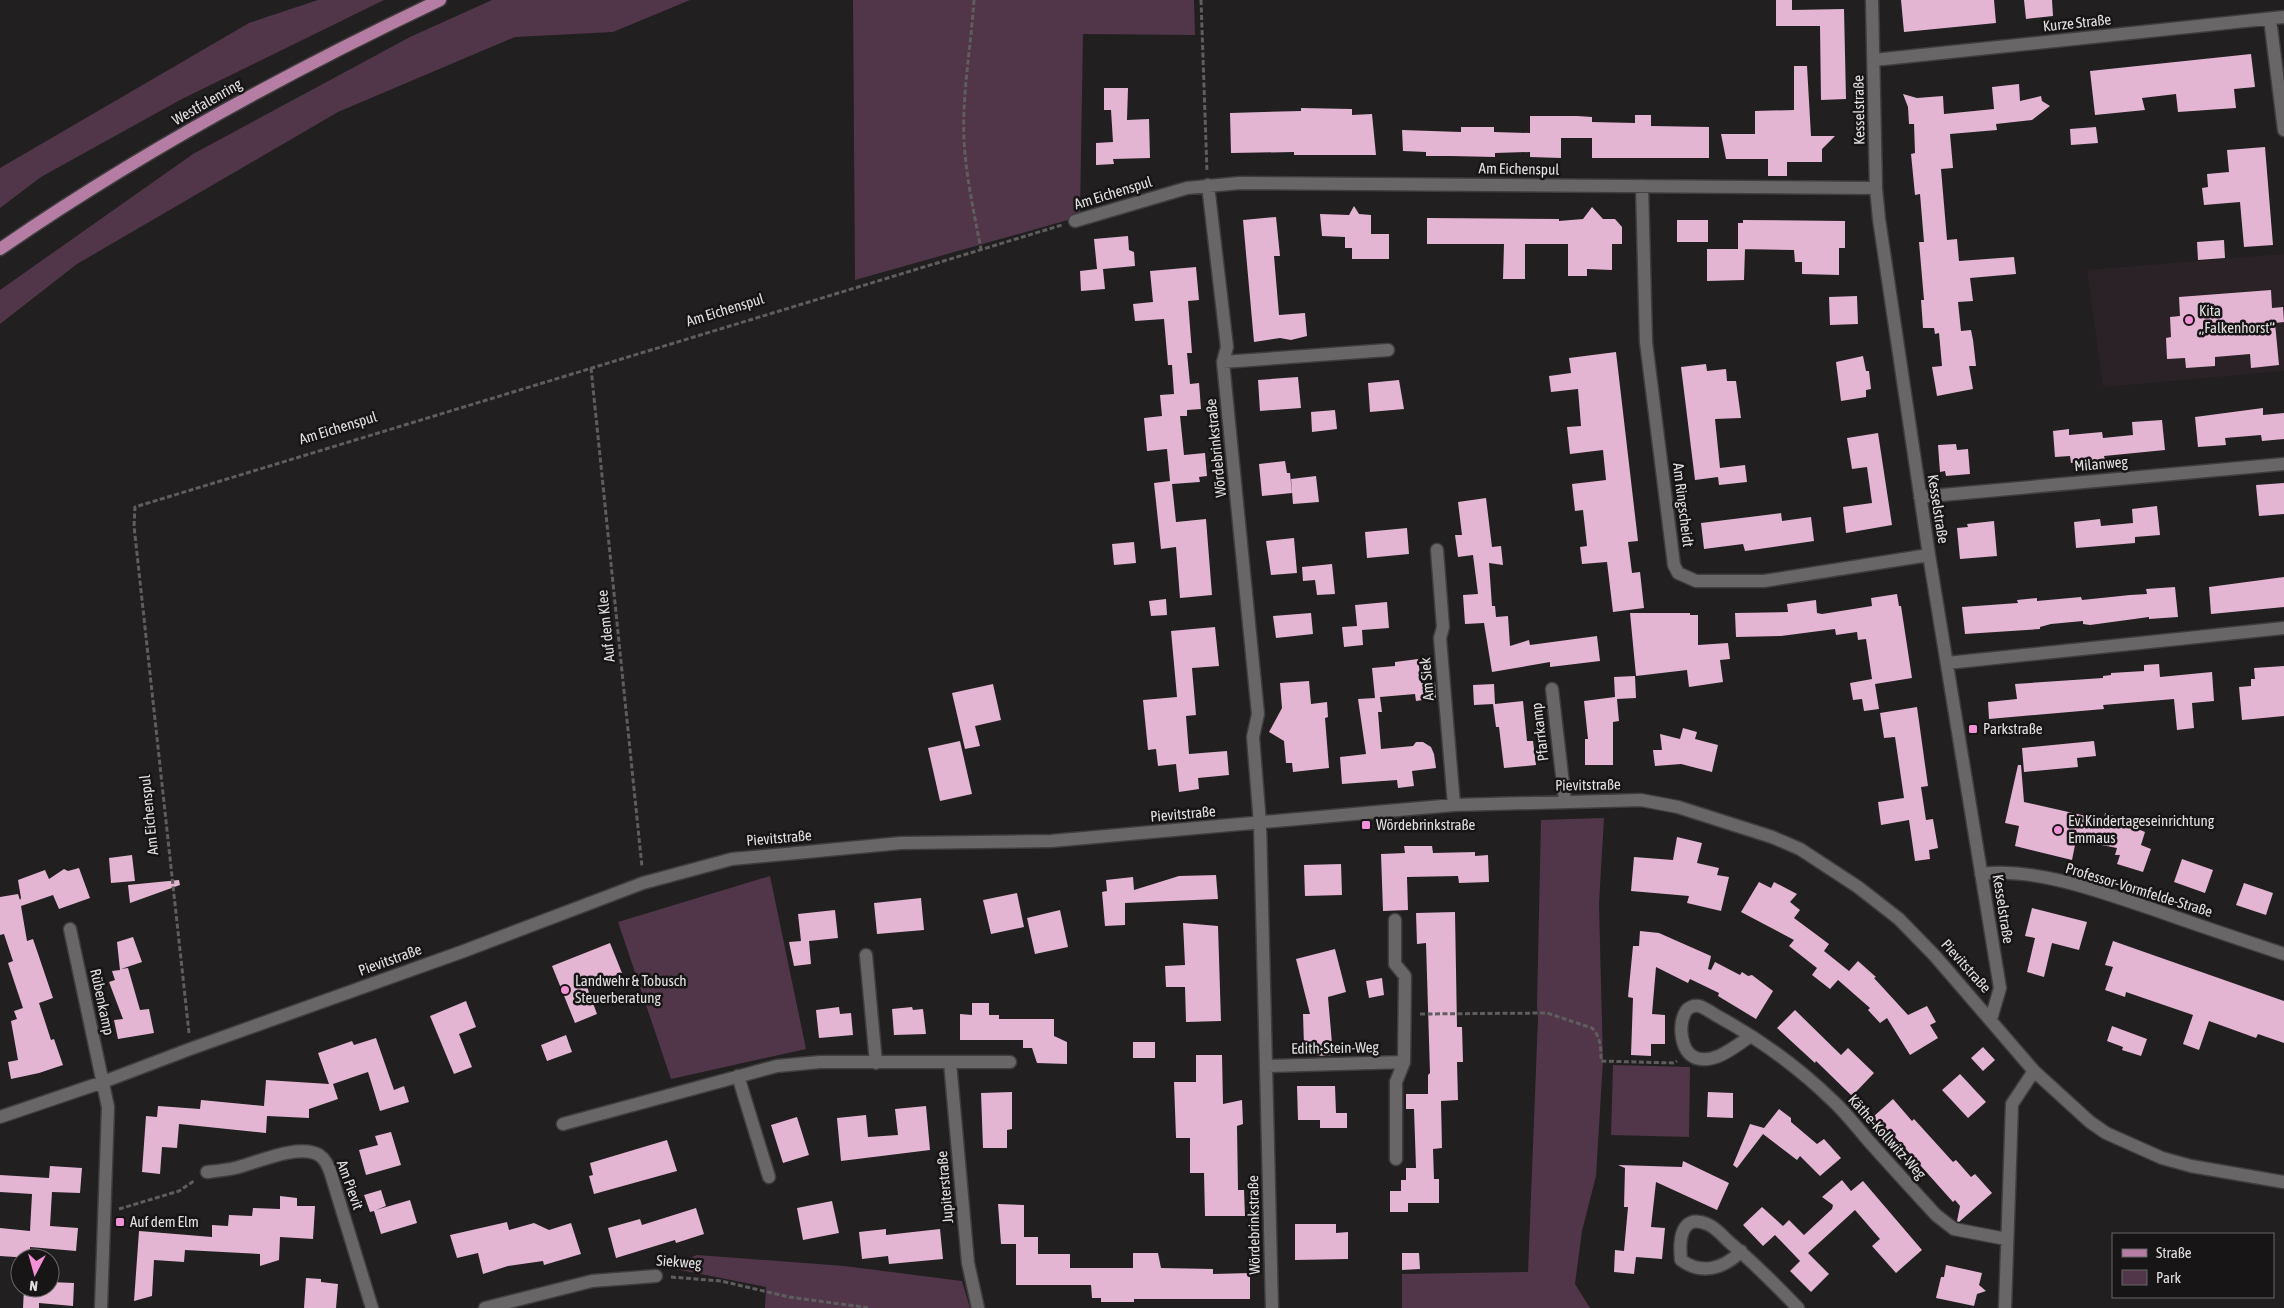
<svg xmlns="http://www.w3.org/2000/svg" width="2284" height="1308" viewBox="0 0 2284 1308" font-family="'Asap Condensed',sans-serif">
<rect width="100%" height="100%" fill="#211f20"/>
<path fill="#2b2228" d="M2284,254V371L2103,387L2087,270Z"/>
<path fill="#503648" d="M318,0H384L180,100L41,177L0,208V168L249,23Z
M492,0H690L613,32L515,37L338,112L77,264L0,324V290L193,154L410,37Z
M853,0H1194L1195,35L1083,34L1080,212L1068,220L855,280Z
M1604,818L1599,904L1603,1061L1596,1176L1582,1231L1575,1284L1590,1308H1402V1274L1528,1272L1538,1018L1537,1005L1541,820Z
M770,876L806,1049L671,1079L618,922Z
M1613,1065L1690,1067L1689,1137L1611,1135Z
M697,1255L844,1266L962,1281L970,1308H765L766,1287L665,1267Z"/>
<path fill="#e3b5d3" d="M1776,0H1792V10L1844,9L1846,99L1821,100L1820,26H1776Z
M1901,0H1994L1996,23L1904,32Z
M2024,0H2052L2053,16L2026,19Z
M2251,54L2255,87L2234,89L2236,108L2178,112L2176,94L2142,98L2145,110L2095,115L2090,71Z
M1794,66H1807L1811,136H1835L1822,149V162H1787V176H1768V159H1726L1721,134H1755V111L1794,110Z
M2019,84L2020,101L2041,96L2042,101L2050,106L2032,120L1996,124L1997,130L1950,134L1953,168L1941,169L1947,240L1957,239L1959,261L2014,257L2016,274L1970,278L1973,301L1958,302L1961,331L1971,330L1973,340L1976,366H1969L1973,389L1937,396L1932,367L1942,366L1939,333L1935,334L1934,328H1923L1921,300H1924L1919,242H1924L1920,194L1915,195L1911,154L1915,153L1914,124H1909L1908,107L1903,94L1917,98L1943,96L1944,114L1994,109L1992,87Z
M1104,88H1128L1127,120L1149,119L1150,158L1113,159L1114,164L1096,165V143L1113,142L1111,110H1104Z
M1301,108L1352,109V115L1372,114L1376,155H1294V152L1231,153L1230,113L1301,111Z
M1635,115H1651V126L1709,127V158H1592V138H1561V158L1530,157V152L1495,153V157L1451,156H1426V152L1403,151L1402,130L1461,132V127H1494V132L1530,133V116H1577L1592,117V122L1635,123Z
M2096,127L2098,143L2071,145L2070,129Z
M2265,147L2273,245L2244,247L2240,202L2204,205L2202,188L2208,187L2207,174L2229,172L2227,150Z
M1354,206L1359,214L1371,215V234H1389V259H1352V248H1345V237L1322,236L1320,214L1349,215Z
M1592,207L1603,219H1615L1622,227V244H1612V270L1587,269V276H1568V244H1525V279H1503L1504,244H1427V218L1559,219V221L1583,219Z
M1276,217L1280,256H1274L1279,315L1305,313L1307,336L1291,340L1280,338L1254,342L1243,220Z
M1677,220H1708V242H1677Z
M1743,220L1845,221V248H1839V275L1802,274V262H1795L1794,250L1738,249V223H1743Z
M1128,236L1129,250L1134,252L1135,266L1103,269L1105,289L1081,291L1080,271L1097,269L1094,239Z
M2224,240L2225,258L2198,260L2197,242Z
M1707,249H1745L1744,280L1707,281Z
M1196,267L1199,300L1188,301L1192,353H1187L1190,384L1199,383L1201,409L1187,410V416H1180L1184,455L1205,453L1207,476L1199,477L1200,482L1172,484L1176,522L1206,519L1212,595L1180,598L1176,547L1161,549L1154,483L1170,481L1167,449L1147,451L1144,418L1162,416L1160,395L1174,394L1172,365H1168L1164,319L1135,321L1133,304L1153,302L1150,271Z
M2271,290L2272,308L2283,307L2284,322L2275,323L2279,365L2251,368L2250,354L2215,357V366L2186,368L2185,358L2167,359L2166,338L2171,337L2170,317L2180,316L2179,297Z
M1857,296L1858,324L1830,325L1829,297Z
M1616,352L1638,541L1628,542L1632,573L1640,572L1644,608L1613,612L1607,562L1582,564L1580,547L1587,546L1583,510L1575,511L1572,484L1606,480L1603,450L1570,454L1567,427L1581,426L1578,389L1551,392L1549,376L1571,373L1569,358Z
M1863,356L1866,371H1869L1871,389L1866,390V397L1841,401L1836,362Z
M1706,364L1707,371L1726,369L1727,381H1736L1741,418L1715,419L1720,468L1745,465L1747,482L1719,485L1718,477L1695,480L1681,367Z
M1298,377L1301,408L1260,411L1258,380Z
M1399,380L1404,409L1370,412L1368,383Z
M2263,408V415L2284,413V439L2262,441L2261,435L2225,438L2226,445L2198,447L2195,417Z
M1335,410L1337,429L1312,432L1311,412Z
M2162,420L2165,450L2104,456L2105,460L2071,463L2070,456L2055,457L2053,431L2069,429V435L2102,432L2103,438L2133,435L2132,422Z
M1878,433L1892,525L1846,533L1843,507L1872,503L1867,467L1852,469L1847,438Z
M1956,444L1957,450L1968,449L1970,474L1946,476L1945,471L1940,472L1938,445Z
M1285,461L1287,473H1290L1292,493L1262,496L1259,464Z
M1316,476L1319,502L1293,504L1291,479Z
M2284,483V514L2259,516L2256,485Z
M1486,498L1492,547L1501,546L1503,565L1489,563L1492,606H1495L1496,617L1508,616L1510,646L1529,640L1530,645L1597,636L1600,661L1550,667V662L1492,672L1484,623L1465,624L1463,595L1478,594L1473,555L1458,557L1455,535H1462L1458,502Z
M2157,506L2160,535L2135,537V543L2076,548L2074,522L2100,519L2101,526L2133,523L2132,509Z
M1781,513L1782,521L1811,517L1814,541L1745,551L1743,544L1704,549L1701,523Z
M1994,521L1997,556L1960,559L1957,528L1968,527L1967,524Z
M1407,528L1409,554L1367,558L1365,532Z
M1294,538L1297,573L1271,575L1266,541Z
M1134,542L1136,563L1114,565L1112,544Z
M1332,564L1335,594L1317,595L1315,580L1303,581L1302,567Z
M2284,577V607L2211,614L2209,587Z
M2175,587L2178,617L2149,619V617L2090,625L2083,624V621L2051,624L2040,627V629L1965,634L1962,607L2018,603L2017,600L2037,598V601L2081,597L2082,600L2130,595L2147,594L2146,589Z
M1897,594L1899,606H1901L1912,678L1875,684L1879,709L1864,711L1862,699L1853,700L1850,683L1872,679L1866,639L1858,640L1857,632L1836,635L1835,629L1781,636L1736,637L1735,613L1788,612L1787,604L1816,600L1817,613L1822,614L1872,606L1871,598Z
M1166,599L1167,615L1151,616L1149,601Z
M1387,602L1389,628L1362,630L1363,645L1344,647L1342,627L1357,626L1355,605Z
M1311,613L1313,634L1276,638L1273,616Z
M1630,613H1690V615H1698V645L1728,643L1730,659L1720,660L1723,682L1689,687L1687,670L1636,676Z
M1215,627L1219,666L1192,668L1196,715L1186,716L1189,754L1227,751L1229,775L1198,778L1199,789L1179,792L1176,764L1158,766L1156,749L1148,750L1143,700L1177,697L1171,631Z
M1418,659L1421,683L1435,682L1436,698L1416,701L1415,694L1380,697L1382,712H1378L1381,749L1413,746L1416,742H1423L1431,747L1434,754L1436,768L1412,771L1414,786L1398,788L1397,780L1342,784L1340,757L1366,754L1358,699L1375,698L1372,668L1395,666V662Z
M2159,664L2160,677L2212,672L2214,701L2192,703L2194,728L2177,730L2174,699L2103,705L2104,709L1989,719L1988,702L2017,699L2015,684L2103,678V676L2111,675V673L2144,671V665Z
M2284,666V716L2242,720L2239,687L2251,686V679H2255L2254,668Z
M1635,676L1636,698L1617,699L1619,721L1613,722V765H1585V739H1588L1584,701L1615,697L1614,677Z
M1309,681L1311,704L1327,702L1328,717L1325,718L1329,768L1293,772L1292,763H1286L1284,741L1269,732L1282,708L1280,683Z
M993,684L1001,720L975,726L980,746L965,749L952,693Z
M1494,684L1495,704L1523,701L1527,741H1533L1536,765L1504,768L1499,727H1496L1493,704L1474,705L1473,685Z
M1917,707L1928,786L1921,787L1926,820L1933,819L1938,848L1929,850L1930,859L1915,861L1909,820L1881,825L1878,802L1904,798L1895,737L1884,738L1880,713Z
M1683,728L1697,732L1695,739L1718,745L1712,772L1681,764L1655,766L1653,750H1662L1660,734L1680,739Z
M960,741L972,794L940,801L928,748Z
M2094,741L2096,756L2077,758L2078,767L2024,772L2022,748Z
M2018,765H2021L2024,802L2104,820L2105,813L2135,823L2133,827L2145,832L2141,845L2151,849L2143,872L2117,864L2120,855H2115L2117,848L2076,840L2072,860L2015,846L2019,826L2005,823Z
M1677,837L1702,843L1697,863L1719,868L1717,875L1729,877L1721,911L1687,903L1689,896L1631,891L1634,857L1673,860Z
M1404,846H1432L1433,853L1475,852V856L1488,855L1489,882L1459,883L1458,876L1407,877L1408,910L1383,911L1381,854L1405,853Z
M132,855L135,881L111,883L109,858Z
M2182,859L2213,870L2205,893L2174,882Z
M1341,864L1342,895L1305,896L1304,865Z
M79,868L90,898L59,909L53,895L21,906L27,941L33,939L53,998L39,1003L51,1040L54,1039L63,1065L39,1073L11,1079L8,1062L18,1060L11,1021L17,1019L14,1011L23,1008L8,963L13,961L4,934L0,935V897L18,894L20,900L21,898L18,880L45,870L49,879L64,869L68,871Z
M1216,875L1218,899L1125,903V925L1105,926L1102,892L1107,891L1106,880L1133,877L1134,890L1179,876Z
M179,880L180,885L130,903L128,885Z
M1759,882L1771,888L1774,882L1797,894L1790,902L1800,910L1794,918L1829,944L1824,951L1849,971L1858,961L1876,977L1874,978L1908,1015L1927,1006L1936,1022L1930,1025L1938,1038L1910,1055L1887,1018L1880,1023L1868,1010L1870,1008L1838,980L1830,989L1812,975L1817,968L1789,946L1794,940L1741,912Z
M2244,883L2273,893L2266,915L2236,905Z
M1017,893L1024,927L991,934L983,900Z
M921,898L924,930L877,934L874,903Z
M2032,908L2087,922L2079,950L2052,943L2044,977L2027,972L2035,938L2025,936Z
M835,910L838,938L809,941L811,964L794,966L789,942L801,941L798,914Z
M1060,910L1068,947L1035,954L1027,918Z
M1455,912L1457,1027H1462L1463,1062H1457L1458,1100L1441,1101L1442,1148L1433,1149L1434,1179H1439V1203H1408V1212H1390V1191H1401V1180H1406V1168H1416L1414,1109H1406V1094H1428V1075L1430,1073L1426,943L1417,944L1416,913Z
M1183,923L1218,926L1221,1021L1186,1022L1185,987H1166L1165,966L1185,965Z
M1640,931L1659,933L1711,956L1708,969L1711,970L1715,962L1740,975L1742,972L1748,976L1752,975L1773,991L1756,1019L1718,996L1719,993L1690,979L1688,983L1656,967L1652,1014L1665,1015V1044H1651V1056L1631,1055L1633,998L1628,997L1633,946H1639Z
M133,937L142,962L121,969L128,968L140,1010L149,1009L154,1033L118,1039L114,1020L123,1019L109,982L115,980L112,971L120,970L117,942Z
M2113,941L2284,1001V1043L2258,1034L2256,1038L2209,1021L2199,1050L2183,1044L2193,1015L2126,992L2125,997L2105,990L2113,967L2105,965Z
M610,943L622,973L587,987L597,1014L575,1023L552,966Z
M1335,949L1346,992L1328,997L1333,1055L1317,1056L1316,1045L1304,1046L1303,1014H1310L1296,959Z
M1382,978L1384,995L1369,998L1366,981Z
M466,1001L476,1027L459,1034L472,1067L454,1074L430,1016Z
M972,1003H989V1015H999V1019H1054V1036L1067,1042V1064L1037,1063L1032,1048H1023V1040H960V1014L972,1015Z
M839,1007L840,1014L851,1013L853,1035L819,1038L816,1010Z
M912,1007L913,1010L923,1009L926,1034L894,1035L892,1009Z
M1795,1010L1841,1055L1848,1048L1874,1073L1852,1096L1816,1061L1815,1063L1777,1028Z
M2112,1026L2147,1039L2141,1056L2122,1050L2123,1047L2107,1041Z
M566,1035L572,1052L547,1061L541,1045Z
M376,1038L394,1090L404,1086L409,1102L380,1111L368,1072L362,1074L333,1084L338,1099L309,1109V1118L267,1116L266,1133L179,1124L177,1148L162,1147L160,1174L142,1172L146,1116L157,1117L158,1106L200,1109L201,1100L264,1106L266,1080L329,1084L318,1053L352,1041L354,1045Z
M1133,1042H1155V1058H1133Z
M1983,1047L1995,1060L1983,1071L1971,1058Z
M1196,1055H1222L1223,1104L1242,1100L1243,1124L1237,1126L1238,1190H1244L1245,1216H1205L1204,1173H1190V1138H1176L1174,1082H1196Z
M1960,1074L1986,1102L1968,1118L1942,1090Z
M1297,1086H1335L1336,1113H1347V1128H1320V1120H1298Z
M1012,1092V1129L1007,1130V1148H983L981,1093Z
M1708,1092L1733,1093V1118L1707,1117Z
M1893,1099L1912,1121L1914,1119L1953,1162L1956,1160L1971,1177L1975,1174L1992,1193L1959,1222L1957,1221L1960,1206L1955,1200L1953,1202L1895,1137L1893,1139L1873,1117Z
M926,1106L930,1150L841,1161L837,1118L866,1115L868,1137L898,1135L895,1109Z
M1779,1109L1791,1118V1122L1817,1144L1824,1139L1841,1158L1820,1176L1800,1156L1797,1160L1763,1134L1737,1168L1733,1165L1750,1124L1764,1128Z
M797,1117L809,1155L783,1163L771,1125Z
M391,1132L401,1165L366,1175L359,1150L378,1145L375,1136Z
M667,1140L677,1171L594,1194L589,1176L593,1175L590,1163Z
M1683,1161L1729,1183L1717,1210L1656,1182L1651,1227L1665,1228L1662,1259L1636,1257L1634,1274L1614,1272L1615,1250L1624,1251L1628,1207H1624L1625,1168L1618,1165L1682,1167Z
M50,1166L82,1168L80,1193L52,1192L50,1226L78,1228L76,1251L30,1247V1258L0,1256V1228L30,1231L32,1194L0,1192V1175L49,1178Z
M1842,1180L1851,1191L1863,1181L1922,1250L1896,1273L1872,1246L1880,1239L1855,1210L1808,1253L1829,1274L1811,1292L1790,1271L1803,1258L1800,1261L1775,1235L1763,1246L1743,1225L1762,1207L1783,1226L1789,1220L1804,1235L1832,1209L1833,1205L1822,1197Z
M381,1190L386,1206L376,1210L410,1200L417,1223L381,1234L374,1211L370,1212L364,1195Z
M280,1196L297,1198V1206H315L313,1239L280,1237L279,1260L260,1266V1254L185,1250L184,1262L154,1260L152,1296L134,1301L139,1231L212,1237V1225L228,1226L229,1215L252,1216L253,1208L280,1209Z
M832,1201L839,1233L803,1240L797,1208Z
M998,1204L1024,1205V1237H1038V1254H1070V1268H1133V1253H1158L1161,1268L1213,1269V1274L1250,1273V1299H1134V1302H1101V1298H1092L1091,1285H1016V1244H1001Z
M696,1208L704,1234L676,1243L675,1240L616,1258L608,1228L640,1219L642,1225Z
M507,1222L509,1230L534,1223L549,1230L571,1223L581,1254L544,1265L543,1261L508,1266L483,1274L478,1253L457,1258L450,1235Z
M1295,1224H1336V1233L1348,1232V1259L1295,1260Z
M886,1229V1235L940,1229L943,1259L889,1264L888,1256L862,1259L859,1232Z
M1402,1253H1419L1420,1269L1402,1270Z
M1946,1265L1982,1273L1979,1285L1986,1291L1977,1294L1974,1306L1936,1298L1941,1277H1944Z
M306,1278L321,1279V1282L338,1284L336,1308H304Z
M50,1282L74,1283L73,1306L39,1303V1308H23L24,1288H50Z"/>
<g fill="none" stroke-linecap="round" stroke-linejoin="round">
<g stroke="#3f3d3e" stroke-width="15">
<path id="minor" d="M1872,0L1876,188L1879,219L1929,555L2000,988L1991,1019
M2270,19L2284,130
M1874,60L2284,17
M1208,185L1227,347L1223,362L1258,714L1253,737L1260,824L1272,1308
M1642,186L1646,342L1674,565L1678,573L1696,581H1764L1929,555
M1075,221L1187,188L1240,183L1876,188
M1223,362L1388,350
M1920,497L2284,464
M1437,550L1443,627L1440,638L1454,805
M1947,663L2284,628
M1552,689L1565,801
M1981,874C2038,867 2104,893 2158,911C2200,926 2242,940 2284,954
M1395,920V964L1405,976L1404,1062L1396,1082V1159
M70,929L108,1107L101,1308
M866,955L876,1063
M1751,1036C1735,1046 1716,1064 1696,1058C1680,1052 1678,1024 1686,1011C1689,1007 1694,1005 1699,1006C1706,1008 1713,1014 1719,1017C1759,1039 1799,1068 1832,1100C1845,1112 1856,1126 1867,1139C1890,1165 1913,1190 1936,1215L1954,1229L2006,1239
M1267,1066L1404,1062
M738,1076L769,1177
M0,1117L103,1082L190,1049L464,951L643,883L732,859L901,843L1051,841L1454,805L1641,800L1678,807L1772,837L1800,849L1858,887L1899,919L1935,956L2034,1071L2090,1122L2106,1133L2162,1158L2191,1166L2284,1182
M563,1124L777,1066L820,1062H950
M207,1172C216,1171 226,1170 235,1168C256,1163 299,1143 319,1155C325,1159 327,1164 330,1171L372,1308
M1741,1251C1724,1269 1701,1275 1681,1260C1679,1242 1680,1213 1707,1224C1715,1227 1722,1235 1728,1241C1753,1262 1776,1285 1798,1308
M485,1308L592,1281L656,1276
M978,1308L968,1263L950,1062H1010
M2005,1308L2012,1104L2034,1071"/>
</g>
<g stroke="#3f3d3e" stroke-width="15">
<path id="major" d="M0,249C139,153 288,72 440,0"/>
</g>
<path stroke="#5f5d5e" stroke-width="3" stroke-dasharray="5 2.5" stroke-linecap="butt" d="M974,0C971,47 962,93 964,140C966,177 974,213 981,249
M1201,0L1207,172
M591,368L642,867
M1420,1014L1547,1013L1592,1028C1601,1037 1601,1049 1601,1061L1674,1063L1677,1061
M189,1033L134,526L135,507L1062,225
M119,1209L179,1191L194,1181
M671,1277L721,1281L789,1297L871,1308"/>
<use href="#minor" stroke="#696668" stroke-width="12"/>
<use href="#major" stroke="#b57da4" stroke-width="12"/>
</g>
<g fill="#f391d6" stroke="#181517" stroke-width="2">
<circle cx="2189" cy="320" r="5"/>
<rect x="1968" y="724" width="10" height="10" rx="2.5"/>
<rect x="1361" y="820" width="10" height="10" rx="2.5"/>
<circle cx="2058" cy="830" r="5"/>
<circle cx="565" cy="990" r="5"/>
<rect x="115" y="1217" width="10" height="10" rx="2.5"/>
</g>
<g text-anchor="middle" stroke-width="5" stroke-linejoin="round" paint-order="stroke">
<g font-size="15" fill="#e2e0e1" stroke="#181517">
<text transform="translate(2077 23) rotate(-6)" y="5">Kurze Straße</text>
<text transform="translate(207 102) rotate(-30)" y="5">Westfalenring</text>
<text transform="translate(1859 110) rotate(-91)" y="5">Kesselstraße</text>
<text transform="translate(1519 169) rotate(1)" y="5">Am Eichenspul</text>
<text transform="translate(1113 193) rotate(-17)" y="5">Am Eichenspul</text>
<text transform="translate(725 310) rotate(-17)" y="5">Am Eichenspul</text>
<text transform="translate(338 428) rotate(-17)" y="5">Am Eichenspul</text>
<text transform="translate(1216 448) rotate(-96)" y="5">Wördebrinkstraße</text>
<text transform="translate(2101 464) rotate(-5)" y="5">Milanweg</text>
<text transform="translate(1683 505) rotate(83)" y="5">Am Ringscheidt</text>
<text transform="translate(1938 509) rotate(81)" y="5">Kesselstraße</text>
<text transform="translate(606 626) rotate(-96)" y="5">Auf dem Klee</text>
<text transform="translate(1427 679) rotate(-95)" y="5">Am Siek</text>
<text transform="translate(1540 732) rotate(-97)" y="5">Pfarrkamp</text>
<text transform="translate(1588 785) rotate(-1)" y="5">Pievitstraße</text>
<text transform="translate(1183 814) rotate(-5)" y="5">Pievitstraße</text>
<text transform="translate(149 815) rotate(-96)" y="5">Am Eichenspul</text>
<text transform="translate(779 838) rotate(-5)" y="5">Pievitstraße</text>
<text transform="translate(2139 890) rotate(17)" y="5">Professor-Vormfelde-Straße</text>
<text transform="translate(2003 909) rotate(81)" y="5">Kesselstraße</text>
<text transform="translate(390 960) rotate(-20)" y="5">Pievitstraße</text>
<text transform="translate(1966 966) rotate(48)" y="5">Pievitstraße</text>
<text transform="translate(102 1002) rotate(78)" y="5">Rübenkamp</text>
<text transform="translate(1335 1048) rotate(-1)" y="5">Edith-Stein-Weg</text>
<text transform="translate(1887 1137) rotate(48)" y="5">Käthe-Kollwitz-Weg</text>
<text transform="translate(350 1185) rotate(70)" y="5">Am Pievit</text>
<text transform="translate(945 1187) rotate(-95)" y="5">Jupiterstraße</text>
<text transform="translate(1254 1225) rotate(-91)" y="5">Wördebrinkstraße</text>
<text transform="translate(679 1262) rotate(4)" y="5">Siekweg</text>
</g>
<g font-size="15" fill="#e2e0e1" stroke="#181517" text-anchor="start">
<text x="2199" y="316">Kita<tspan x="2199" dy="17">„Falkenhorst“</tspan></text>
<text x="1983" y="734">Parkstraße</text>
<text x="2068" y="826">Ev. Kindertageseinrichtung<tspan x="2068" dy="17">Emmaus</tspan></text>
<text x="1376" y="830">Wördebrinkstraße</text>
<text x="575" y="986">Landwehr &amp; Tobusch<tspan x="575" dy="17">Steuerberatung</tspan></text>
<text x="130" y="1227">Auf dem Elm</text>
</g>
</g>
<rect x="2112" y="1233" width="162" height="65" fill="#181517" stroke="#696668"/>
<rect x="2122" y="1249" width="25" height="8" fill="#b57da4" stroke="#696668"/>
<text x="2156" y="1258" font-size="15" fill="#e2e0e1">Straße</text>
<rect x="2122" y="1270" width="25" height="15" fill="#503648" stroke="#696668"/>
<text x="2156" y="1283" font-size="15" fill="#e2e0e1">Park</text>
<g transform="translate(35 1273) rotate(186)"><circle r="24" fill="#181517" stroke="#696668"/>
<path d="M0-4L9 19L0 12L-9 19Z" fill="#f391d6"/>
<text y="-8" font-size="14" font-weight="bold" text-anchor="middle" fill="#e2e0e1">N</text>
</g>
</svg>
